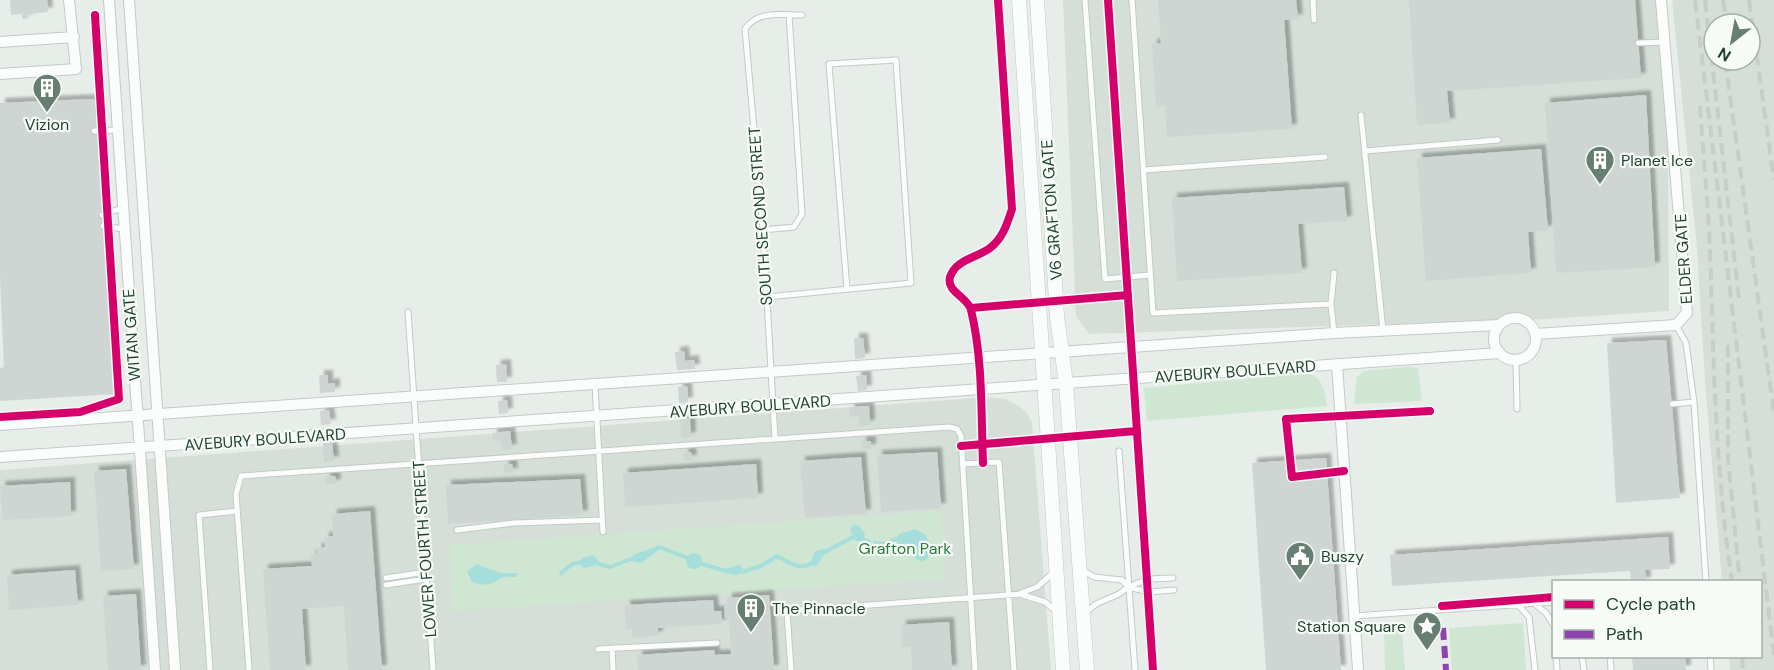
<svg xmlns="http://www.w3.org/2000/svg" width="1774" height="670" viewBox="0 0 1774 670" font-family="'DM Sans',sans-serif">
<defs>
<filter id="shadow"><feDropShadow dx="5" dy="-5" stdDeviation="1.5" flood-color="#0004"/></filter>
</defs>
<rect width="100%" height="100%" fill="#e7ede9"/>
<path fill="#d5dfd8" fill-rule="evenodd" d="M1063,0H1656L1668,146L1669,311L1548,319L1089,334L1076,316Z
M1672,0H1774V670H1730L1729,657L1760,656V582L1722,581L1705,382L1697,248ZM1714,24H1750V60H1714Z
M988,397L1005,399L1018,405L1027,413L1032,423L1051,670H0V470Z"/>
<path fill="#cfe6d2" d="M1406,367L1418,368L1422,401L1354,404L1357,377L1364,371Z
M1307,373C1324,378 1324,390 1327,406L1147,421L1144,388Z
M941,511L946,579L453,611L450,545Z
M1523,623L1526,670H1452L1449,628Z
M1384,632H1402L1405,670H1385Z"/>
<path fill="#a5dedb" d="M854,524L859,526L865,534L862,542L855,540L850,530Z
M915,529L926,535L930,544L928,558L921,562L913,556L910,546H900L896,539L899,534Z
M655,547H659V550L641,563L627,560L635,554Z
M823,549L827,550L816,566L810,564L815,551Z
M686 561a8 8 0 1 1 16 0a8 8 0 1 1-16 0Z
M593,555L599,561L597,565L584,568L579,564L582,558Z
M476,564L507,575C494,582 489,588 472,582L467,572Z
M739,565L746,572L734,575L725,572V569Z"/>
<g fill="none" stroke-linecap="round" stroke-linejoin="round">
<path stroke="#a5dedb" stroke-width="4" d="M875,543L887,544L896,539
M655,549L659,547L690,559
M823,553L853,537L869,542
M596,563L610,567L631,559
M699,563L729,572
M742,572L761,566L777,556C789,562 801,572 813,562
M561,573L572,564L583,562
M507,575H515"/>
</g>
<path fill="#cfd5d2" filter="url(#shadow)" d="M10,0H47L48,12L28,14L29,18L22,19V14L11,15Z
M1158,0H1296L1298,19L1284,20L1292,129L1167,137L1165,106L1156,107L1152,44L1161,43Z
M1409,0H1635L1641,78L1447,91L1450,123L1417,125Z
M1646,95L1655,267L1556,273L1545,103Z
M94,99L117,394L0,401V368L4,367L0,277V103Z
M1541,149L1548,230L1528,232L1531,273L1426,281L1417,158Z
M1344,187L1347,221L1298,224L1302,273L1177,281L1172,198Z
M854,338H863L865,358L855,359Z
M1666,340L1680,498L1616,503L1607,343Z
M684,351L685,361L694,360L695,369L677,370L675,352Z
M506,364L507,382H497L496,365Z
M319,375H328V384L335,383V392L320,393Z
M866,375L867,390L858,391L856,376Z
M687,386L688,402L679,403L678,387Z
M507,400L508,413L499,414L498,401Z
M869,406L870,425L859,426V416L850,417L849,407Z
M329,410L331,424L321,425L320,411Z
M690,418L691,437L681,438L680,419Z
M510,431L512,449L502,450L501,441H493L492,433Z
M861,441H871V449H862Z
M332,442L334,461L324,462L323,443Z
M691,452L692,460H684L683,453Z
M937,452L941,508L881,512L877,455Z
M861,457L866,514L805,518L800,461Z
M1326,458L1341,670H1266L1252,463Z
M504,464H512L513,473H504Z
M756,464L758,498L625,507L623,473Z
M126,469L134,569L101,571L94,471Z
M325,476H335L336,484L326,485Z
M580,479L583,515L448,524L446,485Z
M70,482L71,516L3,520L0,486Z
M370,511L382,670H348L344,606L302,609L306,670H270L263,569L312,566L311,555L317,554V548L325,547L324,537L333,536L332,514Z
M1668,537L1670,569L1645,570L1646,582H1631L1630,571L1392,586L1390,555Z
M75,570L78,605L9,610L7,575Z
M136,594L141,670H108L103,596Z
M769,595L774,670H638L637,655L714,650L715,655L731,654L729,618H725L724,604H727V598Z
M713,600L714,611H721L722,624L658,628V636L632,638V629L626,630L625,605Z
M949,622L952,670H912L911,646L902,647L901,625Z
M1632,656H1685L1686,670H1633Z"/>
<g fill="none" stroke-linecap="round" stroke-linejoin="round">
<g stroke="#c4cac6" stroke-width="7">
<path id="service" d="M1085,0L1105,279L1150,275
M1132,0L1153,313L1331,304
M1313,0L1314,20
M1638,43L1665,42
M1361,115L1383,331
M94,131L117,130
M1365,151L1498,140
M1144,170L1325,157
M102,215L122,208
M103,226L124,229
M763,230L794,227L802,214L789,15
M1334,273L1331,304L1334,333
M767,297L911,283L896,60L829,64L847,289
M408,312L433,670
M1676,325L1686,343L1694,402L1706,582
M1516,360L1517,409
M595,384L603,532
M1672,404L1694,402
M775,439L763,230L745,29C758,10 781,15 802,15
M1119,451L1135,670
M962,464L999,462L1014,670
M457,530L514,523L602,520
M1082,570L1094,577L1122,580L1128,587L1149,592L1174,590
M386,578L426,572
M386,585L426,579
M1021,593L1037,587L1053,573
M1535,604L1546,613L1554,626
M1518,605L1529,617L1535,670
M1085,613L1096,604L1119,594L1128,587L1148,579L1173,578
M1354,616L1554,602
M612,648L613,670
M598,649L717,643
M1556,656L1557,670
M1582,656L1584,670
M1610,656L1611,670
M1710,656L1711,670
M210,670L199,515L237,511
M249,670L236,494L241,476L949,427L957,429L961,436L975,670
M791,670L787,611L1020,594L1045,602L1057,612"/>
</g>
<g stroke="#c4cac6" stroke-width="12">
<path id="minor" d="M109,0L155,670
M129,0L175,670
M0,42L74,37
M0,74L76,69L69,0
M1494 339a21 21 0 1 1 42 0a21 21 0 1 1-42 0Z
M1535,334L1676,325L1687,313L1661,0
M1337,364L1358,670
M0,425L1334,333L1499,325
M0,457L1500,353"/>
</g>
<g stroke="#c4cac6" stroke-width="15">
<path id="tertiary" d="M1019,0L1063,670
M1037,0L1057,316L1066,384L1087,670"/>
</g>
<use href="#service" stroke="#fbfcfc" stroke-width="5"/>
<use href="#minor" stroke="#fbfcfc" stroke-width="10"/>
<use href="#tertiary" stroke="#fbfcfc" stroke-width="14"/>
<path stroke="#c8cdca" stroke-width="4" stroke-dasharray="12 6" stroke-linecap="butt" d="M1695,0L1774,655
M1705,0L1739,299
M1723,0L1727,24
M1749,0L1774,180
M1725,60L1774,413
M1700,106C1704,165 1710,224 1711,283C1714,383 1717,482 1732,582
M1728,345V458L1739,573
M1742,656L1743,670"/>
<path stroke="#8e44ad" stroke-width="6" stroke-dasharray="12 6" stroke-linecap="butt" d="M1443,628L1446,670"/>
<g stroke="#f6fbf7" stroke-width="11">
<path id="cycleway" d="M1108,0L1153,670
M971,308L1128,295
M0,417L80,412L119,399L95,15
M961,446L1136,431
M983,463C981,413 983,359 971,310C968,297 946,292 950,277C956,259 977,258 990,248C1003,238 1007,224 1012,209L998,0
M1344,471L1292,477L1286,419L1430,411
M1442,606L1554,597"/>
</g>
<use href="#cycleway" stroke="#d6006c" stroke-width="8"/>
</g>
<defs>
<g id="building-pin" transform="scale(1.5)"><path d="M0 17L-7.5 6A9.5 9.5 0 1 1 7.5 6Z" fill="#677e73" stroke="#f6fbf7"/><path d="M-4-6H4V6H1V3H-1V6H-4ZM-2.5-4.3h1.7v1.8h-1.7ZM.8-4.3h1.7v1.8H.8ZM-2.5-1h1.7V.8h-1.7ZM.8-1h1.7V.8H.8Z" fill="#fff"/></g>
<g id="civic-pin" transform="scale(1.5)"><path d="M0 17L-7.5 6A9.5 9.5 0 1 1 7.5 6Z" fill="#677e73" stroke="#f6fbf7"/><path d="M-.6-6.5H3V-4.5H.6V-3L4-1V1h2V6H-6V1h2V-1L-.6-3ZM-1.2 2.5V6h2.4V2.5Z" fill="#fff"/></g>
<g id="sight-pin" transform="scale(1.5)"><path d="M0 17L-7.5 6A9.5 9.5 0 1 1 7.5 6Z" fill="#677e73" stroke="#f6fbf7"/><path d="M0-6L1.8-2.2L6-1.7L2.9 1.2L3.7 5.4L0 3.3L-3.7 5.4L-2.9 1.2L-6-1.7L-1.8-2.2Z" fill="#fff"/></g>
</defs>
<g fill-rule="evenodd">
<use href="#building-pin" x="47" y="88"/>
<use href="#building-pin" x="1600" y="160"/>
<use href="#civic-pin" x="1300" y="556"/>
<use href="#building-pin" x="751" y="608"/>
<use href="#sight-pin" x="1427" y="626"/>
</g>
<g text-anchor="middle" stroke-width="4.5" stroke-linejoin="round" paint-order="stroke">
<g font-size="16" fill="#224334" stroke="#f6fbf7" text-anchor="start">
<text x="47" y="130" text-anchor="middle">Vizion</text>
<text x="1621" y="166">Planet Ice</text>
<text x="1321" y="562">Buszy</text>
<text x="772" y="614">The Pinnacle</text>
<text x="1406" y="632" text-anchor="end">Station Square</text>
</g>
<g font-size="16" fill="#224334" stroke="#f6fbf7">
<text transform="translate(1051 210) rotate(-94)" y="6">V6 GRAFTON GATE</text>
<text transform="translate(760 216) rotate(-94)" y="6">SOUTH SECOND STREET</text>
<text transform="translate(1683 259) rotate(-94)" y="6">ELDER GATE</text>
<text transform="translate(131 335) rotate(-94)" y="6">WITAN GATE</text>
<text transform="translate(1235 371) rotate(-4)" y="6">AVEBURY BOULEVARD</text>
<text transform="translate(750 406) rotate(-4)" y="6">AVEBURY BOULEVARD</text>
<text transform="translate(265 439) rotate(-4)" y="6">AVEBURY BOULEVARD</text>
<text transform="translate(424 549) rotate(-94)" y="6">LOWER FOURTH STREET</text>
</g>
<g font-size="16" fill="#297d3a" stroke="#f6fbf7">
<text x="905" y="554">Grafton Park</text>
</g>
</g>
<rect x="1552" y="580" width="210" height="78" fill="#f6fbf7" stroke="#a1b1a9" stroke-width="1.5"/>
<rect x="1564" y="600" width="30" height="9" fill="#d6006c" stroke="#a1b1a9" stroke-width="1.5"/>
<text x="1606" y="610" font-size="18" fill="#224334">Cycle path</text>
<rect x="1564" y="630" width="30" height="9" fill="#8e44ad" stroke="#a1b1a9" stroke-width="1.5"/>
<text x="1606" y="640" font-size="18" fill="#224334">Path</text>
<g transform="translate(1732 42) rotate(211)"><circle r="28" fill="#f6fbf7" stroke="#a1b1a9" stroke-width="1.5"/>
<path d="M0-4.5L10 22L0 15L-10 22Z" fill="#677e73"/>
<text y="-9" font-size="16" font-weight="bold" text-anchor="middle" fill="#224334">N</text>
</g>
</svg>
